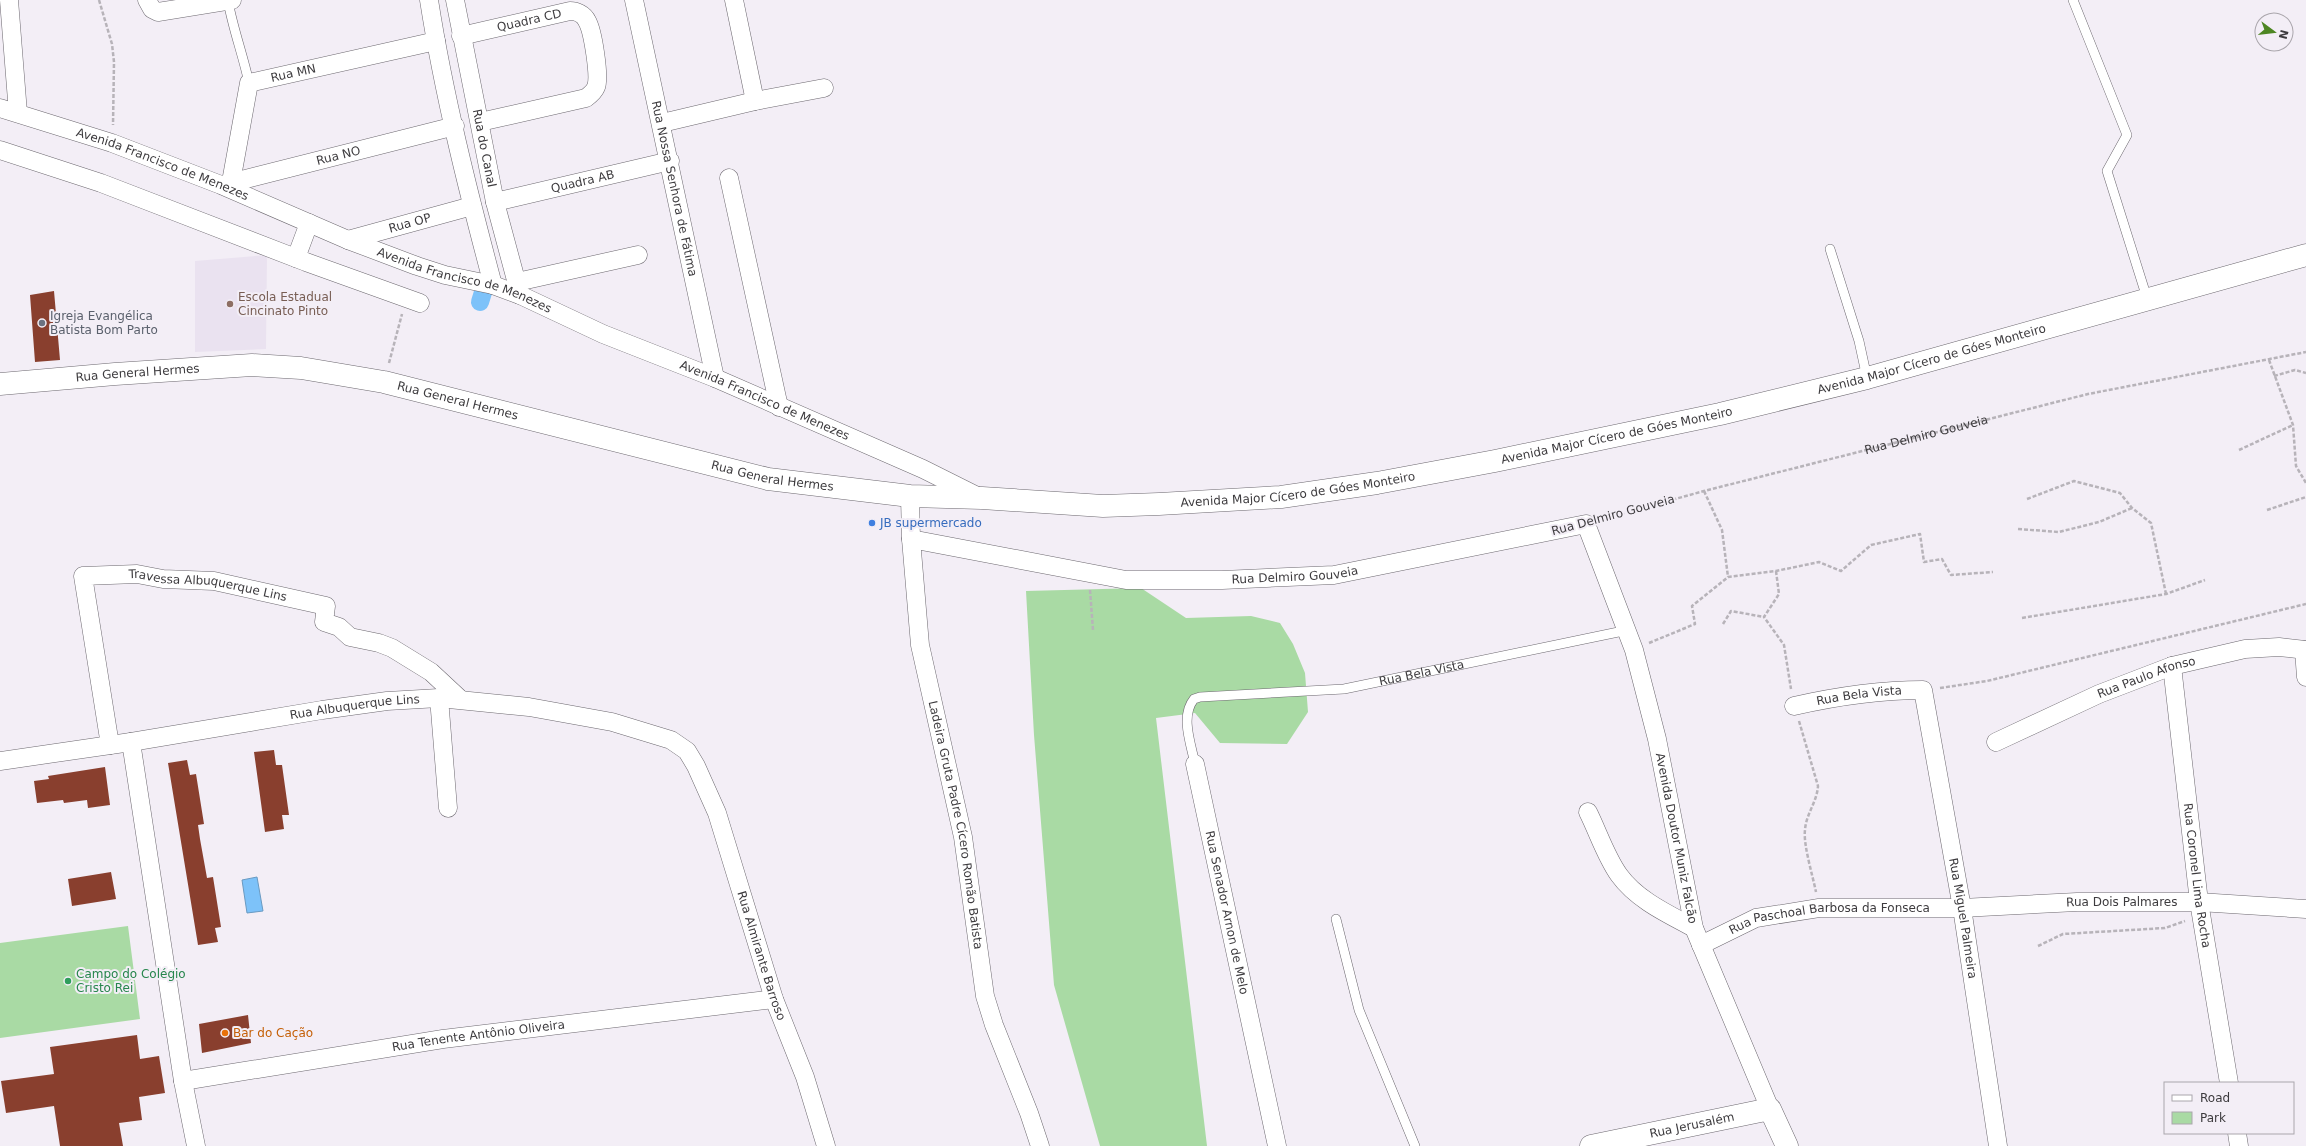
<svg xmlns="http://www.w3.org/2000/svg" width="2306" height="1146" viewBox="0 0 2306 1146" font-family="'DejaVu Sans',sans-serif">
<rect width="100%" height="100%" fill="#f3eef6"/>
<path fill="#eae2f0" d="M267,255L266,349L195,352V261Z"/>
<path fill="#a9daa4" d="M1141,588L1186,618L1251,616L1280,623L1293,644L1305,673L1308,712L1287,744L1220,743L1195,713L1156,718L1207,1146H1100L1054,985L1034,735L1026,591Z
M128,926L140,1019L0,1038V943Z"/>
<path fill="#7dc2f9" stroke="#6a9ac1" d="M257,877L263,911L247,913L242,880Z"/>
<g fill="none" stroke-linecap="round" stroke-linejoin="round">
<path stroke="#7dc2f9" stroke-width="18" d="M480,302L484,289"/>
</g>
<path fill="#893f2e" d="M54,291L60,360L35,362L30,295Z
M274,750L276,765H282L289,815H282L284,829L265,832L254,752Z
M187,760L190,775L196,774L204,824L198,825L200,839L207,878L213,877L221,927L215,928L218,942L198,945L168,763Z
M105,767L110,805L88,808L87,800L64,803L63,800L37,803L34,781L49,779L48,776Z
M111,872L116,899L72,906L68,879Z
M248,1015L251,1043L202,1053L199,1024Z
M137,1035L140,1059L159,1056L165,1093L139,1097L142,1120L119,1123L123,1146H60L54,1106L6,1113L1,1081L54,1074L50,1047Z"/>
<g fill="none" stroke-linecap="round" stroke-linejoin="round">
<g stroke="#6c686f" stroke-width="10">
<g id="service">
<path d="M2073,0L2127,135L2107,171L2147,298"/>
<path d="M228,1C233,29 243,55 249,83"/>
<path d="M1830,249L1859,341L1867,378"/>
<path id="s2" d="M1195,764C1191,744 1180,716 1194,699L1200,697L1344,689L1628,630"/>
<path d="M1336,919L1359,1010L1415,1146"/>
</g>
</g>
<g stroke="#6c686f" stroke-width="19">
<g id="minor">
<path d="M9,0L18,113"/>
<path d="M147,0L152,9L158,12L232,0"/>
<path d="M429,0C444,96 468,191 493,285"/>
<path id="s3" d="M455,0L495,202L520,295"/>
<path id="s4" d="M634,0L715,378"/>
<path d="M734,0L755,101"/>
<path id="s5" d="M461,36L570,11C576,11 584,14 587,21C593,31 600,77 596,87C594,92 590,95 586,98L480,122"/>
<path id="s6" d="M0,108L112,143L221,185L348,240L417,266L445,275L493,285L520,295L603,334L715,378L923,469L979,497"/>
<path d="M662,123L755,101L824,88"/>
<path d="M0,150L101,183L306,262L420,303"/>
<path d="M729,178L779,407"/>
<path id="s7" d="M231,182L249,83L436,41"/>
<path id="s8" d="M222,185L455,126"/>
<path id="s9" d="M495,202L670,161"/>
<path id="s10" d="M348,240L472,206"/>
<path d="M296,258L309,223"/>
<path d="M517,282L638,255"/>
<path id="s11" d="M910,496L911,539L920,645L963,837L985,996L994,1025L1029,1113L1040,1146"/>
<path id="s12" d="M911,539L1126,580H1222L1334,575L1586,524L1634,650L1657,739L1694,928L1770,1109"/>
<path d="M2304,650L2306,677"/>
<path id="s13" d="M2172,666L2199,902L2229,1083"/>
<path d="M439,698L448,808"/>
<path id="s14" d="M1794,706C1838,696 1879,690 1923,690L1962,908L1998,1146"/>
<path d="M131,742L183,1081L196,1146"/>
<path id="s15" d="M1996,742L2099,694L2172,666L2245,649L2279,647L2306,650"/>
<path id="s16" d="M110,745L83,576L137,574L163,579L214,581L326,606L324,622L339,627L350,637L379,643L392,648L431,672L460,699"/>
<path id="s17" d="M0,761L131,742L322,710L387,701L439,698L529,707L612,722L671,740L687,751L696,766L717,813L774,999L805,1077L826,1146"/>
<path id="s18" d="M1195,764L1277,1146"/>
<path d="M1588,812C1598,832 1606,857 1619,875C1637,900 1668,914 1694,928"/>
<path id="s19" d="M1701,945L1756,918L1819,908H1962L2077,902H2199L2306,909"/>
<path id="s20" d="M183,1081L443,1039L774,999"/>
<path d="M2237,1133L2239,1146"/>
</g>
</g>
<g stroke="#6c686f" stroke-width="23">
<g id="tertiary">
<path id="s21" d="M0,384L115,374L252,365L301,368L384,382L768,479L910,496L982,498L1103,506L1159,504L1281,497L1377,483L1495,461L1720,414L1867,378L2306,255"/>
<path id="s22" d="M1591,1146L1770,1109L1787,1146"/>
</g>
</g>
<g stroke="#b7b3b9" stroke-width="2.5" stroke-dasharray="4 2" stroke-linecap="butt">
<path d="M99,0L112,44L114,62L113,125"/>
<path d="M2269,360L2293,425L2296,466L2306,483"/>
<path d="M389,363L402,314"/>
<path d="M2274,376L2295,370L2306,373"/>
<path d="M2239,450L2293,425"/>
<path d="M1704,491L1722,530L1728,577"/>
<path d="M2027,499L2074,481L2120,493L2132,508L2151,523L2166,594"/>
<path d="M2267,510L2306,497"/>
<path id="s1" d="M1603,519L1704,491L2088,394L2306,352"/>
<path d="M2018,529L2059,532L2099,522L2132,508"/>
<path d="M1776,571L1779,594L1764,617L1784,645L1791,689"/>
<path d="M1090,590L1093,630"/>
<path d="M2022,618L2166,594L2205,580"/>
<path d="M1723,624L1731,611L1764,617"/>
<path d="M1649,643L1695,624L1692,606L1728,577L1776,571L1819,562L1841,571L1871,545L1920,534L1924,562L1942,559L1951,575L1993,572"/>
<path d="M1940,688L1987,681L2306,604"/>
<path d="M1799,721L1818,786C1817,802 1806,814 1805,830C1803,844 1813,877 1816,892"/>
<path d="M2038,946L2063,934L2165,928L2185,921"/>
</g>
<use href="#service" stroke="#fff" stroke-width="9"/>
<use href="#minor" stroke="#fff" stroke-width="18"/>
<use href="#tertiary" stroke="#fff" stroke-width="22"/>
</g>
<circle fill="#8d6e63" stroke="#f3eef6" stroke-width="1.5" cx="230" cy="304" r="4"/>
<circle fill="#6b7280" stroke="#f3eef6" stroke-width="1.5" cx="42" cy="323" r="4"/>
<circle fill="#3f7fe0" stroke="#f3eef6" stroke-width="1.5" cx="872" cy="523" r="4"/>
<circle fill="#2e9e5b" stroke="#f3eef6" stroke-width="1.5" cx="68" cy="981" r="4"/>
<circle fill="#e8710a" stroke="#f3eef6" stroke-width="1.5" cx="225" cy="1033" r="4"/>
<g text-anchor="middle" stroke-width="4" stroke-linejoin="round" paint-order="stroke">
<g font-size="12" fill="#3d3b3e" stroke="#f3eef6">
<text dy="4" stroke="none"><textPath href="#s5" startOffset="70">Quadra CD</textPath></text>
<text dy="4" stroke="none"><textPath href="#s7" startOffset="146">Rua MN</textPath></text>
<text dy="4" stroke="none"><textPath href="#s3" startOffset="151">Rua do Canal</textPath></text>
<text dy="4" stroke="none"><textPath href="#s8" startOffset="120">Rua NO</textPath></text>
<text dy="4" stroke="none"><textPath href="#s6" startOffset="172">Avenida Francisco de Menezes</textPath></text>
<text dy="4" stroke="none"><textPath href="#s9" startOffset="90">Quadra AB</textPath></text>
<text dy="4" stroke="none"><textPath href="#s4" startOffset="193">Rua Nossa Senhora de Fátima</textPath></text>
<text dy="4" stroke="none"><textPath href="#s10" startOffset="64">Rua OP</textPath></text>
<text dy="4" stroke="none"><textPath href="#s6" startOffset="496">Avenida Francisco de Menezes</textPath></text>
<text dy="4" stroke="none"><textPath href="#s21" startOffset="1962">Avenida Major Cícero de Góes Monteiro</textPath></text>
<text dy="4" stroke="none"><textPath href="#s21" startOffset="138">Rua General Hermes</textPath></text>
<text dy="4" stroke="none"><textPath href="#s21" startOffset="462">Rua General Hermes</textPath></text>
<text dy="4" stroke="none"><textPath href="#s6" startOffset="820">Avenida Francisco de Menezes</textPath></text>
<text dy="4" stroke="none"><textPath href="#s1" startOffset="334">Rua Delmiro Gouveia</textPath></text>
<text dy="4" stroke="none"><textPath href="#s21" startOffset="1638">Avenida Major Cícero de Góes Monteiro</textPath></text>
<text dy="4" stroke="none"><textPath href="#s21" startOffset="786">Rua General Hermes</textPath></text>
<text dy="4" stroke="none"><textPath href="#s21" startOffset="1314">Avenida Major Cícero de Góes Monteiro</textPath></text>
<text transform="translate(1613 515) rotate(-15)" y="4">Rua Delmiro Gouveia</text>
<text dy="4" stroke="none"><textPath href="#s12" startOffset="388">Rua Delmiro Gouveia</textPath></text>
<text dy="4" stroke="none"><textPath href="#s16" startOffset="297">Travessa Albuquerque Lins</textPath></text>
<text dy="4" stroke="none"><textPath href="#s2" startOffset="297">Rua Bela Vista</textPath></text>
<text dy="4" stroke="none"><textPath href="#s15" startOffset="164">Rua Paulo Afonso</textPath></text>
<text dy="4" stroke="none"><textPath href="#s14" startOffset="66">Rua Bela Vista</textPath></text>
<text dy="4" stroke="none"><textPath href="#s17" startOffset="359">Rua Albuquerque Lins</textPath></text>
<text dy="4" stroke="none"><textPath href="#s11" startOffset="333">Ladeira Gruta Padre Cícero Romão Batista</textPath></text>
<text dy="4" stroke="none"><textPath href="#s12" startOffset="1012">Avenida Doutor Muniz Falcão</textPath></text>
<text dy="4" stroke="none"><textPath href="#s13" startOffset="211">Rua Coronel Lima Rocha</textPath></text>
<text dy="4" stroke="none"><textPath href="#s19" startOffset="428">Rua Dois Palmares</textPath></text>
<text dy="4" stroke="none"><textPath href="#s18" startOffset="152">Rua Senador Arnon de Melo</textPath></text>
<text dy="4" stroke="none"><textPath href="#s14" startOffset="362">Rua Miguel Palmeira</textPath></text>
<text dy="4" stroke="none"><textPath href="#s19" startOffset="134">Rua Paschoal Barbosa da Fonseca</textPath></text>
<text dy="4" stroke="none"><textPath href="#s17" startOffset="918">Rua Almirante Barroso</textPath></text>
<text dy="4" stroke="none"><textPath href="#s20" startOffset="299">Rua Tenente Antônio Oliveira</textPath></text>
<text dy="4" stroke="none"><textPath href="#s22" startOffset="103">Rua Jerusalém</textPath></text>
</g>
<g font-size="12" fill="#785e54" stroke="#f3eef6" text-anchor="start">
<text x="238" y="301">Escola Estadual<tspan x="238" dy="14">Cincinato Pinto</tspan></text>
</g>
<g font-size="12" fill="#5b616d" stroke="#f3eef6" text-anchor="start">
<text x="50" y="320">Igreja Evangélica<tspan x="50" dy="14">Batista Bom Parto</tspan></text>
</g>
<g font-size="12" fill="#366cbe" stroke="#f3eef6" text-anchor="start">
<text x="880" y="527">JB supermercado</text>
</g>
<g font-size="12" fill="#27864d" stroke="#f3eef6" text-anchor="start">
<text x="76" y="978">Campo do Colégio<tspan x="76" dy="14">Cristo Rei</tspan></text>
</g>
<g font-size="12" fill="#c56008" stroke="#f3eef6" text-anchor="start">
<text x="233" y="1037">Bar do Cação</text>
</g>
</g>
<rect x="2164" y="1082" width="130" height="52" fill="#f3eef6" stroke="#aaa6ac"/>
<rect x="2172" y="1095" width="20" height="6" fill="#ffffff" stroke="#aaa6ac"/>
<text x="2200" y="1102" font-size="12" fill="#3d3b3e">Road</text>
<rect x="2172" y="1112" width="20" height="12" fill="#a9daa4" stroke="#aaa6ac"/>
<text x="2200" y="1122" font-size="12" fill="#3d3b3e">Park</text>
<g transform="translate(2274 32) rotate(105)"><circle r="19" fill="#f3eef6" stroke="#aaa6ac"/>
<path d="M0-3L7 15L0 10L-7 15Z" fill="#4d8622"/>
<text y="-6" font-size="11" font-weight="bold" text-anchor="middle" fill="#3d3b3e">N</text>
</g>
</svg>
